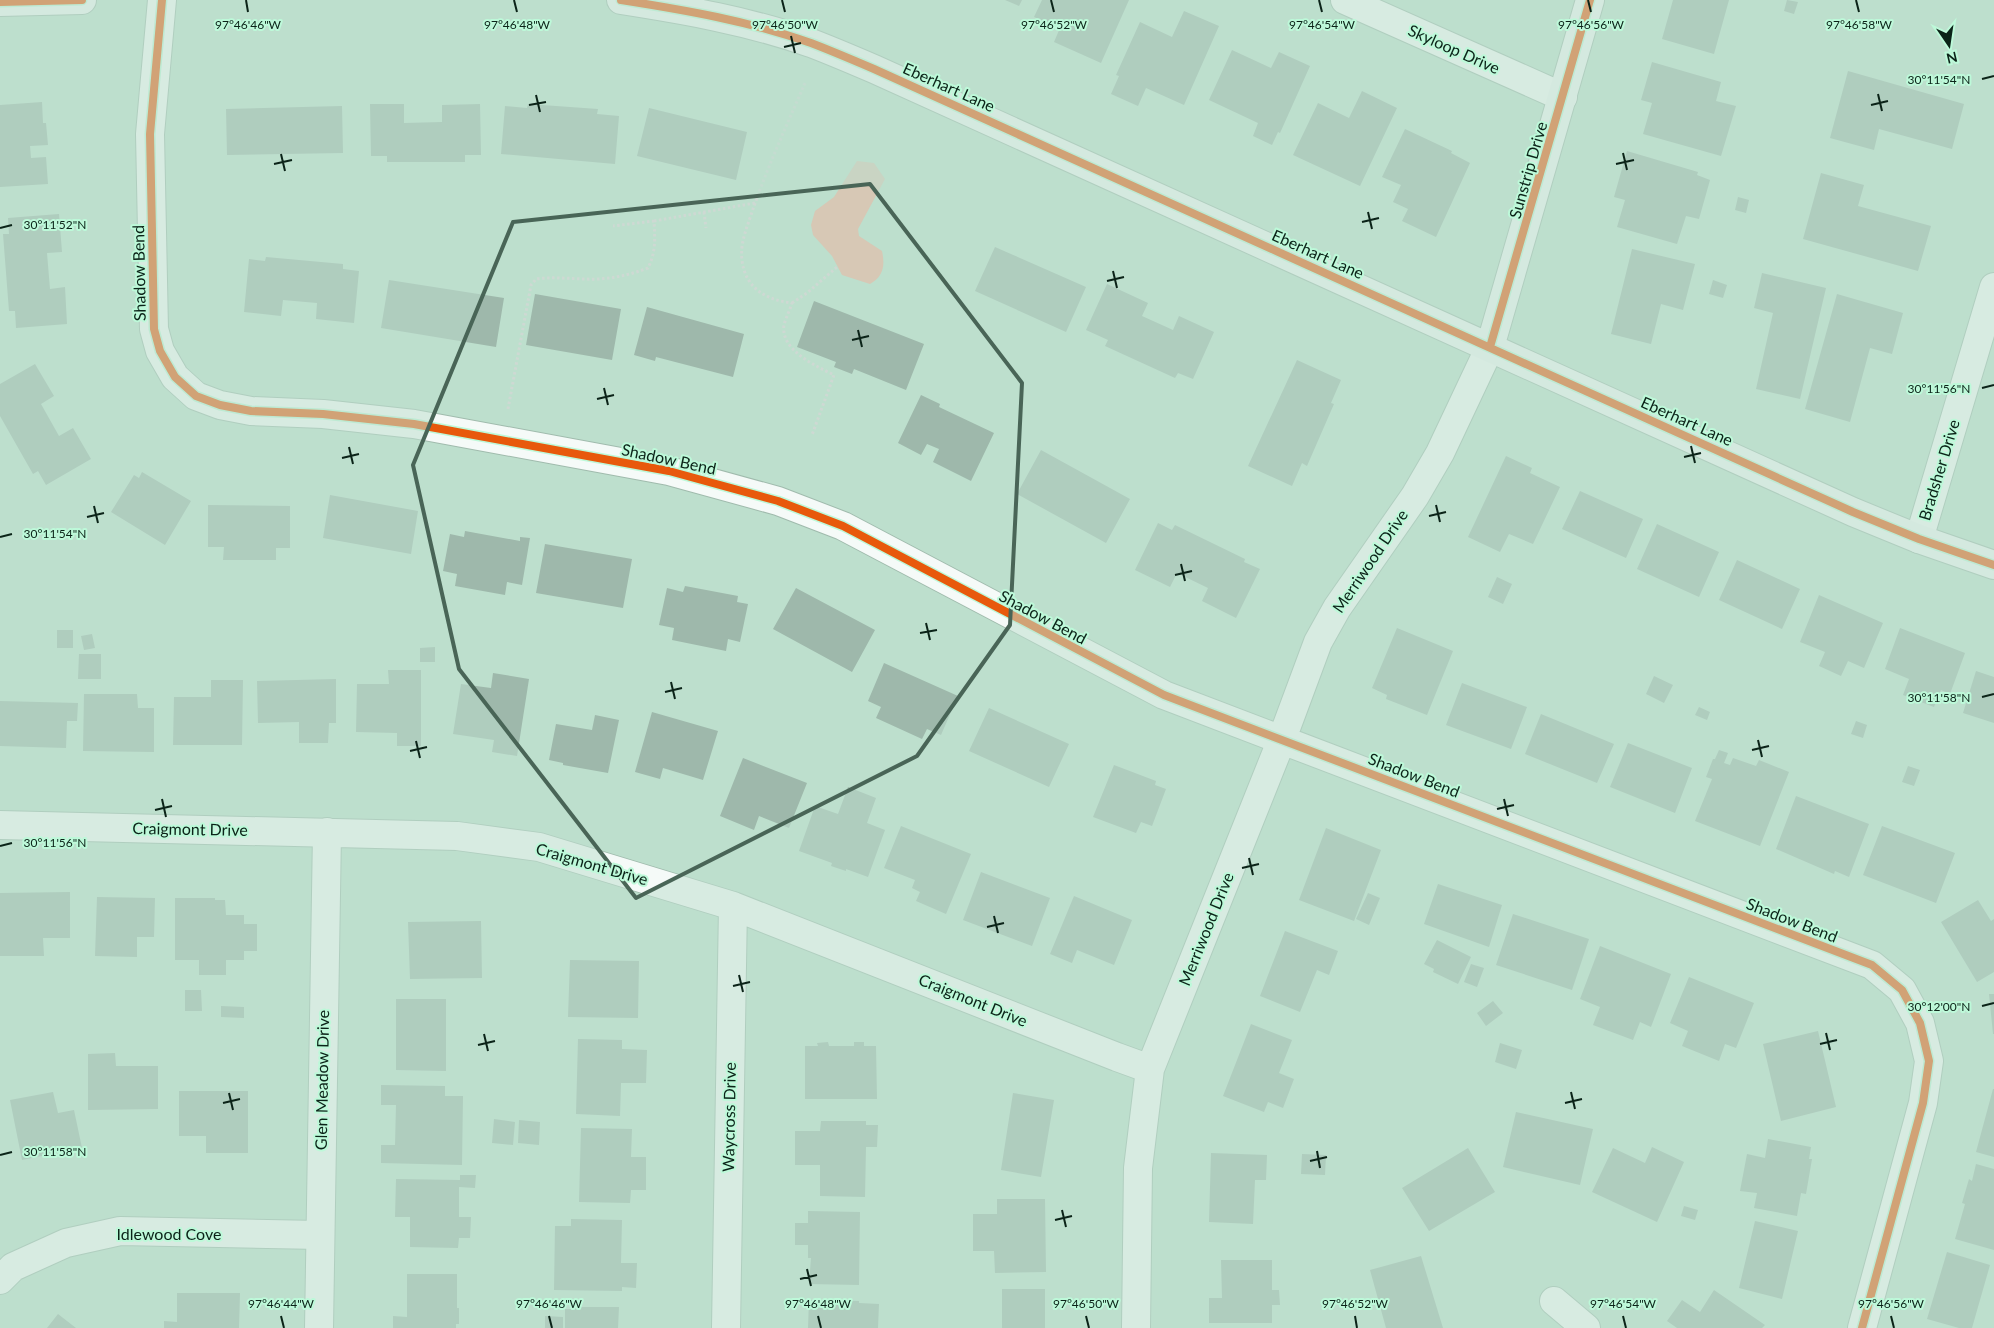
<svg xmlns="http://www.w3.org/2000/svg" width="1994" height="1328" viewBox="0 0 1994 1328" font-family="Lato,sans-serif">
<rect width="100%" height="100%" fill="#bddfcd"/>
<path fill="#d7c8b5" d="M857,161L874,163L885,179L858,229L859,236L882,251C885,265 884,276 870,284L842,275L832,256L813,235L811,225L815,211L834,197Z"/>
<path fill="#9eb8ab" d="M1005,0H1022L1019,6Z
M1042,0H1129L1101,63L1054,42L1060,28L1034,17Z
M1673,0H1729L1714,54L1662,39Z
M1787,0L1798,2L1794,14L1784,11Z
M1184,11L1219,26L1184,105L1146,88L1138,106L1111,94L1119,76L1116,75L1140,22L1172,37Z
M1232,50L1271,68L1279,52L1310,66L1280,133L1278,132L1272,145L1253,136L1258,123L1209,100Z
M1652,62L1721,82L1716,101L1736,106L1721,156L1643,134L1652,103L1641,100Z
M1848,71L1964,104L1952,149L1879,129L1874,150L1830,138Z
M1362,91L1397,108L1360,186L1293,155L1318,103L1349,118Z
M42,102L43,123H46L48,145L30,146L31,158L46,157L48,184L0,187V105Z
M370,104H404V123L442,122V105L480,104L481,155H465V162H387V156H371Z
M528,104L598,109L597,114L619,116L615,164L501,154L505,106L527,108Z
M342,106L343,153L227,155L226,109Z
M649,108L747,132L736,180L637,156Z
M1405,129L1452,151L1451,153L1470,163L1436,237L1402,221L1408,209L1393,202L1401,185L1382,177Z
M1627,151L1698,172L1697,175L1710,180L1699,219L1686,216L1677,244L1617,227L1625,200L1614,197Z
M1821,173L1864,185L1858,206L1931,226L1918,271L1803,239Z
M1738,197L1749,200L1746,213L1735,210Z
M59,214L62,252L47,253L50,289L65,287L67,324L16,328L15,311H9L3,234H9L8,218Z
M995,247L1086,287L1066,332L975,291Z
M1632,249L1695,264L1683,310L1661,304L1651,344L1611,334Z
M266,257L343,264V269L359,271L354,323L316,319L317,303L283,300L281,316L244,312L249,259L265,261Z
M1762,273L1826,288L1800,399L1756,389L1773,313L1754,308Z
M389,280L504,298L496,347L381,328Z
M1713,280L1727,285L1723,298L1709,294Z
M1107,284L1148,303L1142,316L1173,330L1179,316L1214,332L1193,379L1178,373L1175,378L1105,346L1108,340L1086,330Z
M535,294L621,309L612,360L526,345Z
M1837,294L1903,313L1892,354L1870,348L1850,422L1805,409Z
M814,301L924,344L906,390L854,369L852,374L834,367L836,362L797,347Z
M647,307L744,334L733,377L656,357L655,361L634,355Z
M1297,360L1341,380L1331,403L1334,404L1307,466L1302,463L1292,486L1248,466Z
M35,364L54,396L41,404L59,436L73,428L91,459L46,485L38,471L33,474L0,416V384Z
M921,395L940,404L939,407L994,433L971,481L933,462L939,449L927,444L921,455L898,443Z
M1041,450L1130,499L1106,543L1017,494Z
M1506,456L1532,468L1530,473L1560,487L1533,544L1509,534L1500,552L1468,537Z
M142,472L191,501L165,545L111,512L134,475L139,478Z
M1580,491L1643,519L1626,558L1562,529Z
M330,495L418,511L411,554L323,538Z
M208,505L290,506V548H276V560H223L224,547H208Z
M1158,523L1172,530L1175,525L1245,559L1244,562L1260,569L1236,618L1202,601L1208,588L1177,573L1170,587L1135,570Z
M1657,524L1719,552L1699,597L1637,569Z
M465,531L520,541V537L530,538L522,585L507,582L505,595L455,586L457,574L443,571L450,534L464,537Z
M545,544L632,559L623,608L536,593Z
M1737,560L1800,589L1782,629L1719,600Z
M1497,577L1512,584L1503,604L1488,597Z
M685,586L738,596L737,602L748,604L740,642L728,639L726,651L672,640L674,628L659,625L667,588L683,592Z
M796,588L875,630L852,672L773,629Z
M1819,595L1883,623L1864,668L1848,661L1841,676L1819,666L1825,652L1800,642Z
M1397,628L1453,651L1427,715L1386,699L1387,695L1372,688Z
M1900,628L1965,653L1950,694L1941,690L1934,707L1903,695L1909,679L1885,669Z
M57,630H73V648H57Z
M92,634L95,648L84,650L81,636Z
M435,647V662H420V648Z
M79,654H101V679H78Z
M884,663L958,696L941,735L927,729L922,739L876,718L881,707L868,701Z
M388,670H421V746H397V733L356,732L357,684H389Z
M1976,671L1994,677V723L1963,713Z
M493,673L529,679L517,756L492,752L494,740L453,734L461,684L491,688Z
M1654,676L1673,685L1664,703L1646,694Z
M336,679V723H329L328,743H299V722L258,723L257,681Z
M211,680H243L242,745H173L174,697H211Z
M1462,683L1527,707L1511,749L1446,725Z
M84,694H137L138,708H154V752L83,751Z
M0,701L78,703L77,721H67L66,748L0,746Z
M1699,707L1710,712L1707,720L1695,715Z
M989,708L1069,744L1049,787L969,751Z
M652,712L718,731L703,780L663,768L660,779L635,772Z
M1541,714L1614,744L1597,783L1525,754Z
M595,715L619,720L608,773L563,765V763L549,760L556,724L592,730Z
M1856,721L1867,725L1863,738L1851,734Z
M1628,743L1692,768L1675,813L1610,787Z
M1719,750L1728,753L1724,763L1730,765L1733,758L1756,766L1759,760L1789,772L1760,846L1695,821L1712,779L1706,777L1713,759H1715Z
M743,758L807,783L789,828L759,816L754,830L720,816Z
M1114,765L1156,781L1155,785L1166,789L1152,826L1141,822L1136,833L1093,817Z
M1908,766L1920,770L1914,786L1902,782Z
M848,787L876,798L867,823L885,830L868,877L846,869V871L831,866L832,863L799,851L815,806L838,814Z
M1796,796L1869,824L1849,877L1835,871L1834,874L1776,849Z
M901,826L971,854L946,914L916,901L920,892L912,888L915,880L884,868Z
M1882,826L1955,853L1936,903L1863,875Z
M1326,828L1381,850L1354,921L1299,900Z
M981,872L1050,898L1032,946L963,920Z
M1438,884L1502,905L1489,947L1424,924Z
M70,892V938H43L44,956H0V893Z
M1368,893L1380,898L1369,925L1356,919Z
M1074,896L1132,920L1114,965L1077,950L1072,963L1050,954Z
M97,897L155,898L154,937H137V957L95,956Z
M175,898H215V900H225L226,915H244V924H257V951H244V960H226V975H199V960H175Z
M1978,900L1991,921L1994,919V972L1977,982L1941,922Z
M1513,914L1589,939L1572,990L1496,965Z
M481,921L482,978L410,979L408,922Z
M1285,931L1338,951L1329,975L1317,970L1300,1012L1260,996Z
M1437,940L1471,957L1458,984L1433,972L1434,969L1424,964Z
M1600,946L1671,974L1651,1027L1640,1022L1633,1040L1593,1025L1600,1007L1580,999Z
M570,960L639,961L638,1018L568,1017Z
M1471,964L1484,968L1477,987L1464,982Z
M1689,977L1754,1003L1736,1048L1725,1044L1719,1061L1682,1046L1688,1031L1670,1023Z
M185,990H201L202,1011H185Z
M1989,994H1994V1034H1993Z
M396,999H446V1071L396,1070Z
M1493,1001L1503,1013L1486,1026L1477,1013Z
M221,1006L244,1007V1018L221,1017Z
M1251,1024L1292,1040L1279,1073L1294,1079L1283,1108L1268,1102L1264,1112L1223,1096Z
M1818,1031L1836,1107L1781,1121L1763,1044Z
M578,1039L622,1040V1049L647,1050L646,1083H621L620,1116L576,1114Z
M828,1042L829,1046H854V1042H864V1046H876L877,1099H805V1046H818L817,1043Z
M1500,1043L1522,1050L1516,1069L1495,1062Z
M115,1053L116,1066H158V1109L88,1110V1054Z
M381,1085L445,1086V1096H463L462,1165L381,1163V1145H395L396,1105H381Z
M1993,1089H1994V1157L1976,1152Z
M179,1091H248V1153H206V1136H179Z
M53,1092L58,1113L74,1110L82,1148L22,1160L10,1100Z
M1013,1093L1054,1100L1041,1177L1001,1170Z
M1516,1112L1593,1129L1580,1185L1503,1167Z
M494,1119L515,1122L513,1145L492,1143Z
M519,1120L540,1122L539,1145L518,1143Z
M821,1121H866V1125H878L877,1147H866L865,1197L820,1196V1165H795V1131H820Z
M581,1128L632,1129L631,1157H646V1190H631L630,1203L579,1202Z
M1768,1139L1811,1147L1809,1159H1812L1806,1194L1801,1193L1797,1216L1754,1208L1757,1193L1740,1191L1747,1154L1765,1158Z
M1652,1147L1684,1162L1657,1222L1592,1192L1613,1148L1645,1163Z
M1468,1148L1495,1192L1429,1231L1402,1188Z
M1211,1153L1267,1155L1266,1180H1255L1253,1224L1209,1222Z
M1302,1154L1326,1155L1325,1175L1301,1174Z
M1976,1164L1994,1169V1250L1955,1239L1965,1204L1962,1203L1969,1179L1972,1181Z
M460,1175H476L475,1188L459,1187V1217H471L470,1238H459L458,1248L410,1247V1217H395L396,1179L460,1180Z
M997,1199H1045L1046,1272L995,1273L994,1251H973V1214H997Z
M1684,1206L1698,1210L1695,1220L1681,1216Z
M808,1211L860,1212L859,1285L809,1284L811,1258H808V1245H795V1223H808Z
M571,1219L622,1220L621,1263H637L636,1288L622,1287V1291L554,1290L555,1226H571Z
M1755,1221L1798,1231L1782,1299L1739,1288Z
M1947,1252L1990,1265L1972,1328H1959L1927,1319Z
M1421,1256L1443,1328H1386L1370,1270Z
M1221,1260H1272V1290H1279L1280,1305H1272V1323H1209V1298H1222Z
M407,1274H457V1308H459V1324H456V1328H393V1316L407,1317Z
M1002,1289H1045V1328H1002Z
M1714,1290L1765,1325L1762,1328H1677L1667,1321L1682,1300L1700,1312Z
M177,1293H240L239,1328H164V1321L177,1322Z
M809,1300L859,1301V1303L879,1304L878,1328H808Z
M575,1307H619L618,1328H565V1309H575Z
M58,1314L76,1328H47Z
M545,1316L563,1317V1328H545Z"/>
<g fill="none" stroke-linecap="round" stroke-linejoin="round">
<g stroke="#a0bbad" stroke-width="30">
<path id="street" d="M162,0L150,134L154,329L160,351L175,377L196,396L220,405L251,411L323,414L414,424L669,471L778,501L843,526L1164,695L1872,965L1902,990L1920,1023L1929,1061L1923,1103L1862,1328
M1345,0L1563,97
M1919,539L1994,287
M0,825L457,836L539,847L733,906L1117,1057L1150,1069
M0,1280L13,1267L66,1243L120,1231L320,1235
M1554,1301L1586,1328
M319,1328L327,832
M726,1328L733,906
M1136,1328L1138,1168L1150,1069L1282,739L1318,642L1337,608L1415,496L1440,453L1490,347"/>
</g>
<g stroke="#a0bbad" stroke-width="30">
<path id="secondary" d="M621,0C685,10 749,21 811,43C832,51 853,60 874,69L1853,512L1919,539L1994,565
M0,2L82,0
M1490,347L1590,0"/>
</g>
<path stroke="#ced9d3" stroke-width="3" stroke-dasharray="2.5 2.5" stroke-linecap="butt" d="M805,83C786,127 766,170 751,215C746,230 740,244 742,260C745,288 766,300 792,303C790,310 786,317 784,325C780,350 816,366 834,375L812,435
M704,212L706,228
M654,221L755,203
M792,303L807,293L837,267
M508,409L531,285L536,279C557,276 577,280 599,279C616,278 632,274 648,268C656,252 655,239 654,221L613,226"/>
<use href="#street" stroke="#f5faf8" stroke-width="28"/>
<use href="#secondary" stroke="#f0f5f4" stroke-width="28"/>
<g stroke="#bdf9d9" stroke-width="11">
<path id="cycleway" d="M162,0L150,134L154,329L160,351L175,377L196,396L220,405L251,411L323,414L414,424L669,471L778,501L843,526L1164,695L1872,965L1902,990L1920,1023L1929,1061L1923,1103L1862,1328
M621,0C685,10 749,21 811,43C832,51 853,60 874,69L1853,512L1919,539L1994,565
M0,2L82,0
M1490,347L1590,0"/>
</g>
<use href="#cycleway" stroke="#e8590c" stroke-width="8"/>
</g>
<path d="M0 0H1994V1328H0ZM870,184L1022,383L1010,625L917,756L636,898L459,669L413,465L513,222Z" fill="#bddfcd" fill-opacity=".55" fill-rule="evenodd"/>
<path fill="none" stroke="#496557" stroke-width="4" stroke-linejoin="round" d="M870,184L1022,383L1010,625L917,756L636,898L459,669L413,465L513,222Z"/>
<path fill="none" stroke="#0b2318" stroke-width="2" d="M246,0L248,12M514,0L517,12M782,0L785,12M1051,0L1054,12M1319,0L1322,12M1588,0L1591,12M1856,0L1859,12M791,36L795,53M784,47L801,43M1982,79L1994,76M1878,94L1882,111M536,95L540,112M529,105L546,102M1871,105L1888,101M1623,153L1627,170M281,154L285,171M274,164L292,160M1616,164L1634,160M1368,212L1372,229M1362,222L1379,218M0,228L12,225M1113,271L1117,288M1107,281L1124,277M858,330L862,347M852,340L869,336M604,388L608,405M1982,388L1994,385M597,399L614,395M1691,446L1695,463M349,447L353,464M1684,457L1701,453M342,458L359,454M1436,505L1440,522M94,506L98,523M1429,516L1446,512M87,517L104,513M0,537L12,534M1181,564L1185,581M1175,575L1192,571M926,623L930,640M920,633L937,630M671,682L675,699M665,692L682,688M1982,697L1994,694M1758,740L1762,757M416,741L420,758M1752,750L1769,746M410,751L427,747M162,799L166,817M1504,799L1508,816M1497,809L1514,805M155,810L172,806M0,846L12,843M1249,858L1253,875M1242,868L1259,864M994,916L998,933M987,927L1004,923M739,975L743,992M733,986L750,982M1982,1006L1994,1003M1826,1033L1830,1050M484,1034L488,1051M1820,1044L1837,1040M478,1045L495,1041M1571,1092L1575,1109M229,1093L233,1110M223,1103L240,1099M1565,1103L1582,1099M1317,1151L1320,1168M0,1155L12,1152M1310,1161L1327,1157M1062,1210L1066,1227M1055,1220L1072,1216M807,1269L811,1286M800,1279L817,1275M281,1316L284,1328M549,1316L552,1328M818,1316L821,1328M1086,1316L1089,1328M1355,1316L1357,1328M1623,1316L1626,1328M1891,1316L1894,1328"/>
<g text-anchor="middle" stroke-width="4" stroke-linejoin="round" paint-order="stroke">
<g font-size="16" fill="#0b2318" stroke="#bdf9d9">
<text transform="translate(1454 49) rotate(24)" y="6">Skyloop Drive</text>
<text transform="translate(949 87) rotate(24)" y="6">Eberhart Lane</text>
<text transform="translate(1528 170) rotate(-74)" y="6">Sunstrip Drive</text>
<text transform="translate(1318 254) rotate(24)" y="6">Eberhart Lane</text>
<text transform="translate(139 273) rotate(-91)" y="6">Shadow Bend</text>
<text transform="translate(1687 421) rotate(24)" y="6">Eberhart Lane</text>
<text transform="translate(669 459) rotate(12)" y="6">Shadow Bend</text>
<text transform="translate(1939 470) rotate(-73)" y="6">Bradsher Drive</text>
<text transform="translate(1370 561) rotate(-56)" y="6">Merriwood Drive</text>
<text transform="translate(1043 617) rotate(28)" y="6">Shadow Bend</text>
<text transform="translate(1414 775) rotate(21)" y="6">Shadow Bend</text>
<text transform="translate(190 829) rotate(1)" y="6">Craigmont Drive</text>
<text transform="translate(592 864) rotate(16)" y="6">Craigmont Drive</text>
<text transform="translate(1792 920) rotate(21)" y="6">Shadow Bend</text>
<text transform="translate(1206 929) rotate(-68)" y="6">Merriwood Drive</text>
<text transform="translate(973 1000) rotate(22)" y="6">Craigmont Drive</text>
<text transform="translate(322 1080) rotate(-89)" y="6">Glen Meadow Drive</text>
<text transform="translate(729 1117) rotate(-89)" y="6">Waycross Drive</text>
<text x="169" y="1240">Idlewood Cove</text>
</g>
</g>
<g font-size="12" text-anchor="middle" fill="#0b2318" stroke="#bdf9d9" stroke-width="4" stroke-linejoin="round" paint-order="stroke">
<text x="248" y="29">97°46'46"W</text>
<text x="517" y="29">97°46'48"W</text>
<text x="785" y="29">97°46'50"W</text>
<text x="1054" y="29">97°46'52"W</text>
<text x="1322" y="29">97°46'54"W</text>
<text x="1859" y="29">97°46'58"W</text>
<text x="1591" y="29">97°46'56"W</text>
<text x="1939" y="84">30°11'54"N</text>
<text x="55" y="229">30°11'52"N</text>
<text x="1939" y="393">30°11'56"N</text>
<text x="55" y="538">30°11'54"N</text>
<text x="1939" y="702">30°11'58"N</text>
<text x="55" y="847">30°11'56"N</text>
<text x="1939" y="1011">30°12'00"N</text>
<text x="55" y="1156">30°11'58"N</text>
<text x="281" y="1308">97°46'44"W</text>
<text x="549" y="1308">97°46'46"W</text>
<text x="818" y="1308">97°46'48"W</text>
<text x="1086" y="1308">97°46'50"W</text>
<text x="1355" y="1308">97°46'52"W</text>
<text x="1623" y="1308">97°46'54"W</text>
<text x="1891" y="1308">97°46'56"W</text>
</g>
<g transform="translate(1949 45) rotate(167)" stroke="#bdf9d9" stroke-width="4" paint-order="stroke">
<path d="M0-4L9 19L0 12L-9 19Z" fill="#0b2318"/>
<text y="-8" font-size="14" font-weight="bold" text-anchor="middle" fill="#0b2318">N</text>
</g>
</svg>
